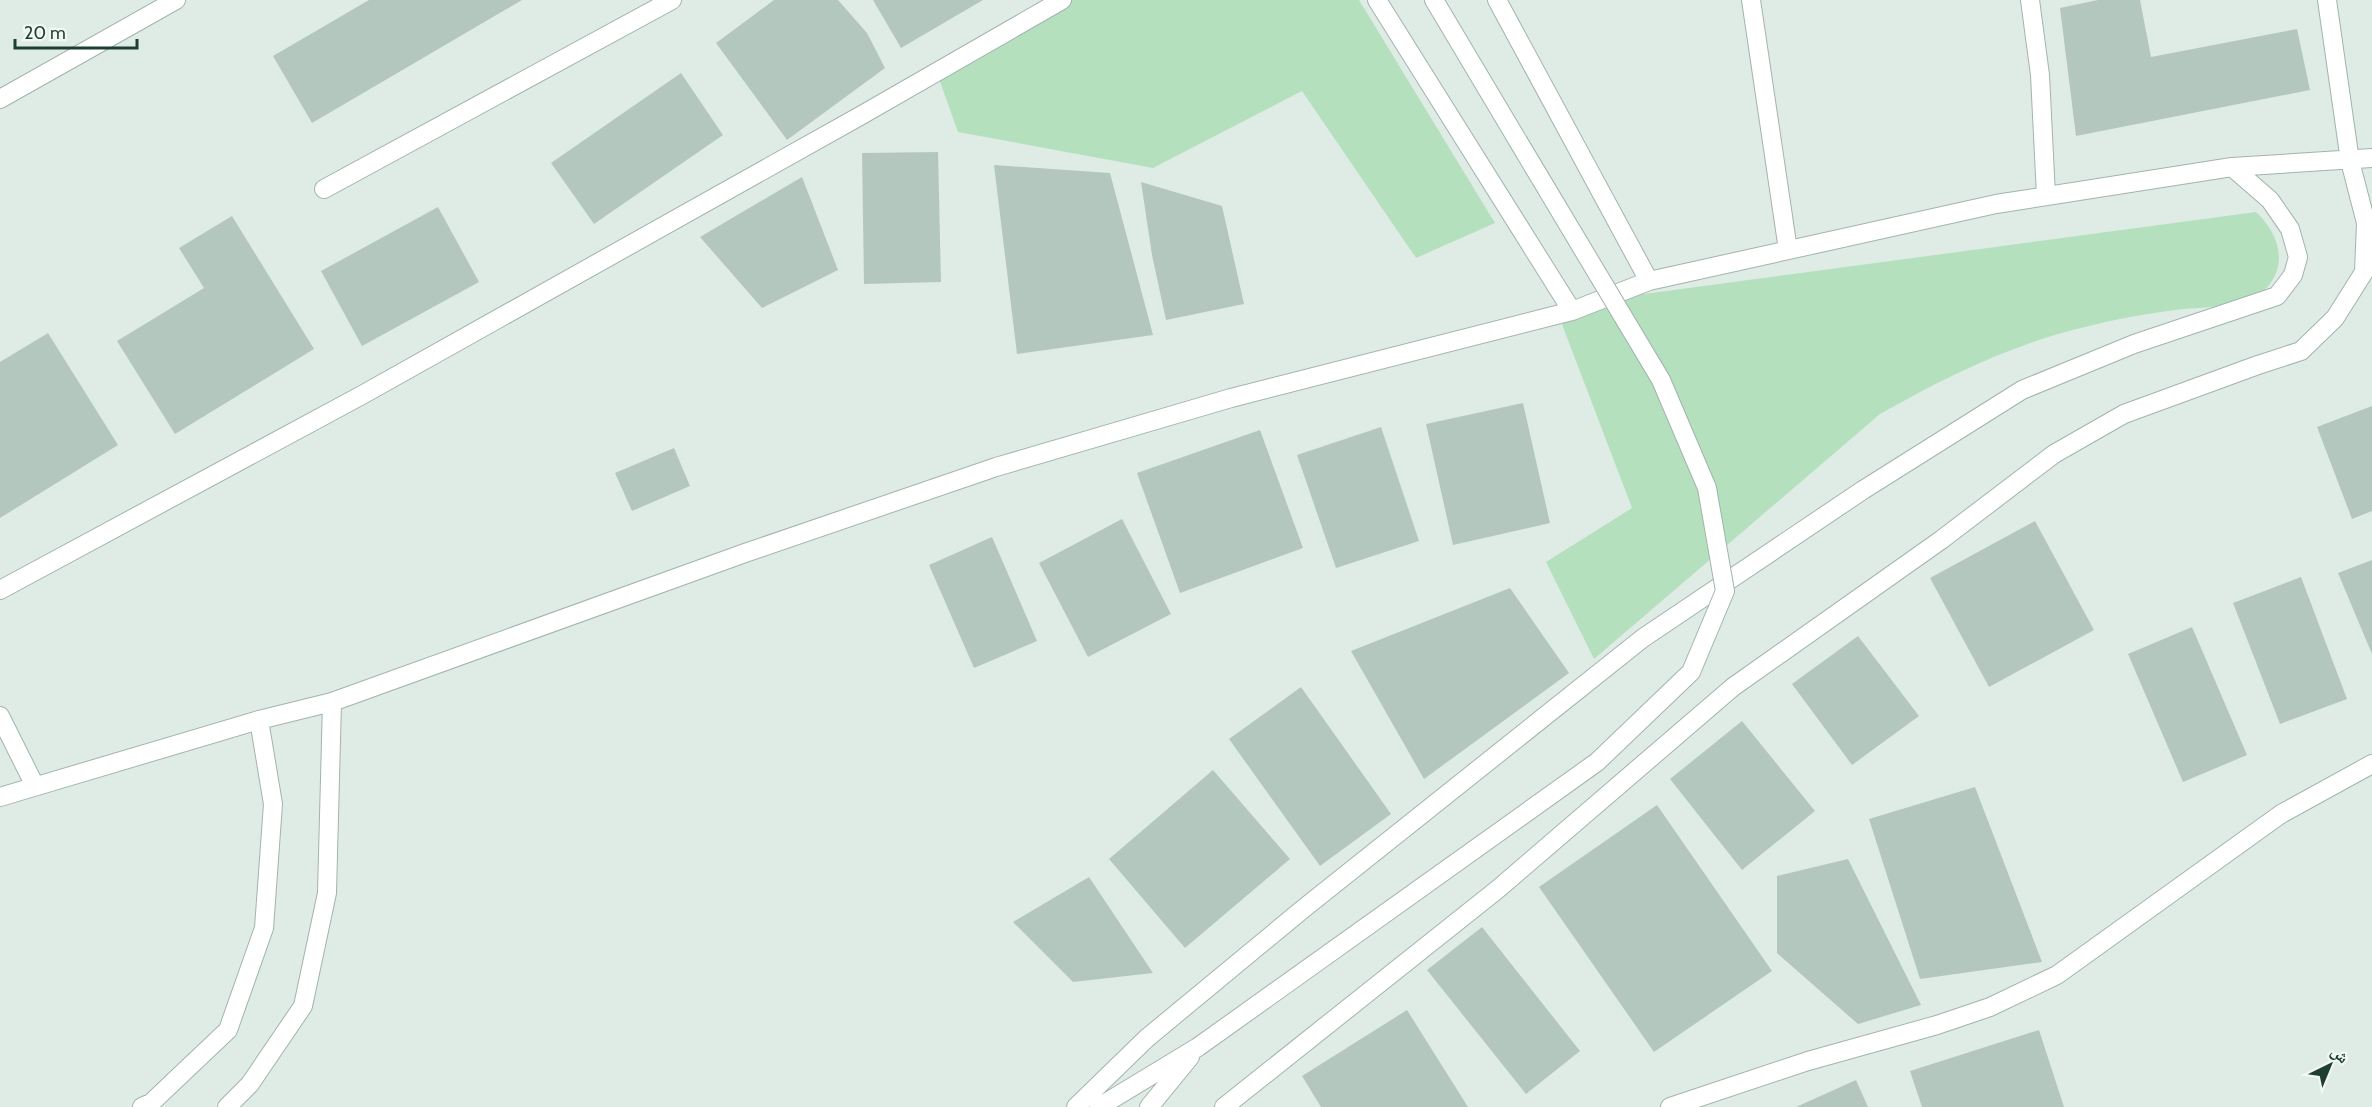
<svg xmlns="http://www.w3.org/2000/svg" width="2372" height="1107" viewBox="0 0 2372 1107" font-family="Cabin,'Noto Naskh Arabic',sans-serif">
<rect width="100%" height="100%" fill="#dfece5"/>
<path fill="#b5e0be" d="M1055,0H1359L1495,223L1416,258L1302,91L1153,168L958,132L934,65Z
M2256,212C2281,235 2290,270 2260,294C2242,308 2198,307 2175,310C2145,314 2115,319 2085,327C2012,344 1945,377 1880,414L1594,659L1546,562L1632,508L1555,306Z"/>
<path fill="#b4c7be" d="M369,0H522L312,123L273,56Z
M774,0H838L867,33L885,68L787,140L716,43Z
M873,0H983L901,48Z
M2098,0H2140L2151,57L2297,29L2310,90L2076,136L2060,8Z
M681,73L723,135L594,224L551,163Z
M938,152L941,282L864,284L862,153Z
M994,165L1110,173L1153,335L1017,354Z
M802,177L838,270L762,308L700,237Z
M1141,182L1222,206L1244,304L1166,320L1152,255Z
M438,207L479,282L362,346L321,271Z
M232,216L314,349L175,434L117,341L204,288L179,248Z
M48,333L118,445L0,518V362Z
M1523,403L1550,523L1453,545L1426,424Z
M2372,406V511L2352,519L2317,427Z
M1381,427L1419,541L1336,568L1297,455Z
M1260,430L1303,548L1180,593L1137,473Z
M674,448L690,486L632,511L615,473Z
M1122,519L1171,614L1088,657L1039,563Z
M2035,521L2094,630L1989,687L1930,578Z
M992,537L1037,641L974,668L929,565Z
M2372,560V654L2338,573Z
M2301,577L2347,699L2280,724L2233,603Z
M1510,588L1569,673L1424,779L1351,651Z
M2192,627L2247,755L2183,782L2128,654Z
M1858,636L1919,716L1852,765L1792,684Z
M1301,687L1391,814L1320,866L1229,739Z
M1742,721L1815,811L1742,870L1670,779Z
M1213,770L1290,859L1185,948L1109,859Z
M1975,787L2042,962L1920,979L1869,819Z
M1657,805L1772,971L1654,1052L1539,887Z
M1848,859L1921,1005L1858,1024L1777,953V876Z
M1089,877L1153,973L1073,982L1013,922Z
M1482,927L1580,1051L1526,1094L1427,970Z
M1407,1010L1468,1107H1321L1302,1076Z
M2039,1030L2064,1107H1922L1910,1071Z
M1856,1080L1868,1107H1796Z"/>
<g fill="none" stroke-linecap="round" stroke-linejoin="round">
<g stroke="#a1b4ac" stroke-width="20">
<path id="minor" d="M1377,0L1572,311
M1434,0L1518,141
M1497,0L1649,281
M1751,0L1788,250
M2030,0L2040,75L2046,196
M0,99L176,0
M324,189L672,0
M0,590L362,395L860,116L1062,0
M0,716L35,786
M0,797L259,720L332,702L745,553L996,467L1231,398L1572,311L1649,281L1996,204L2232,167L2372,158
M142,1107L151,1103L228,1030L264,928L273,804L259,720
M227,1107L250,1084L303,1006L327,893L332,702
M1076,1107L1147,1038L1303,909L1643,638L1863,490L2022,390L2134,344L2277,296L2293,275L2298,257L2290,229L2270,200L2232,167
M1099,1107L1198,1047
M1149,1107L1190,1057
M1224,1107L1498,889L1733,687L1941,540L2054,454L2124,414L2258,365L2301,351L2335,318L2364,272L2366,223L2350,161L2327,0
M1670,1107L1808,1061L1937,1025L1990,1007L2057,975L2281,814L2372,764"/>
</g>
<use href="#minor" stroke="#fff" stroke-width="18"/>
<g stroke="#a1b4ac" stroke-width="20" stroke-linecap="butt">
<path id="minor-bridge" d="M1198,1047L1597,762L1691,672L1725,591L1707,488L1661,380L1518,141"/>
</g>
<use href="#minor-bridge" stroke="#fff" stroke-width="18"/>
</g>
<g transform="translate(2330 1065) rotate(43)" stroke="#f0f8f3" stroke-width="4.5" paint-order="stroke">
<path d="M0-4.5L10 22L0 15L-10 22Z" fill="#1e3e33"/>
<text y="-9" font-size="16" font-weight="bold" text-anchor="middle" fill="#1e3e33">ش</text>
</g>
<path d="M15 39v9h122v-9" fill="none" stroke="#1e3e33" stroke-width="3"/>
<text x="24" y="39" font-size="18" fill="#1e3e33" stroke="#f0f8f3" stroke-width="4.5" paint-order="stroke">20 m</text>
</svg>
